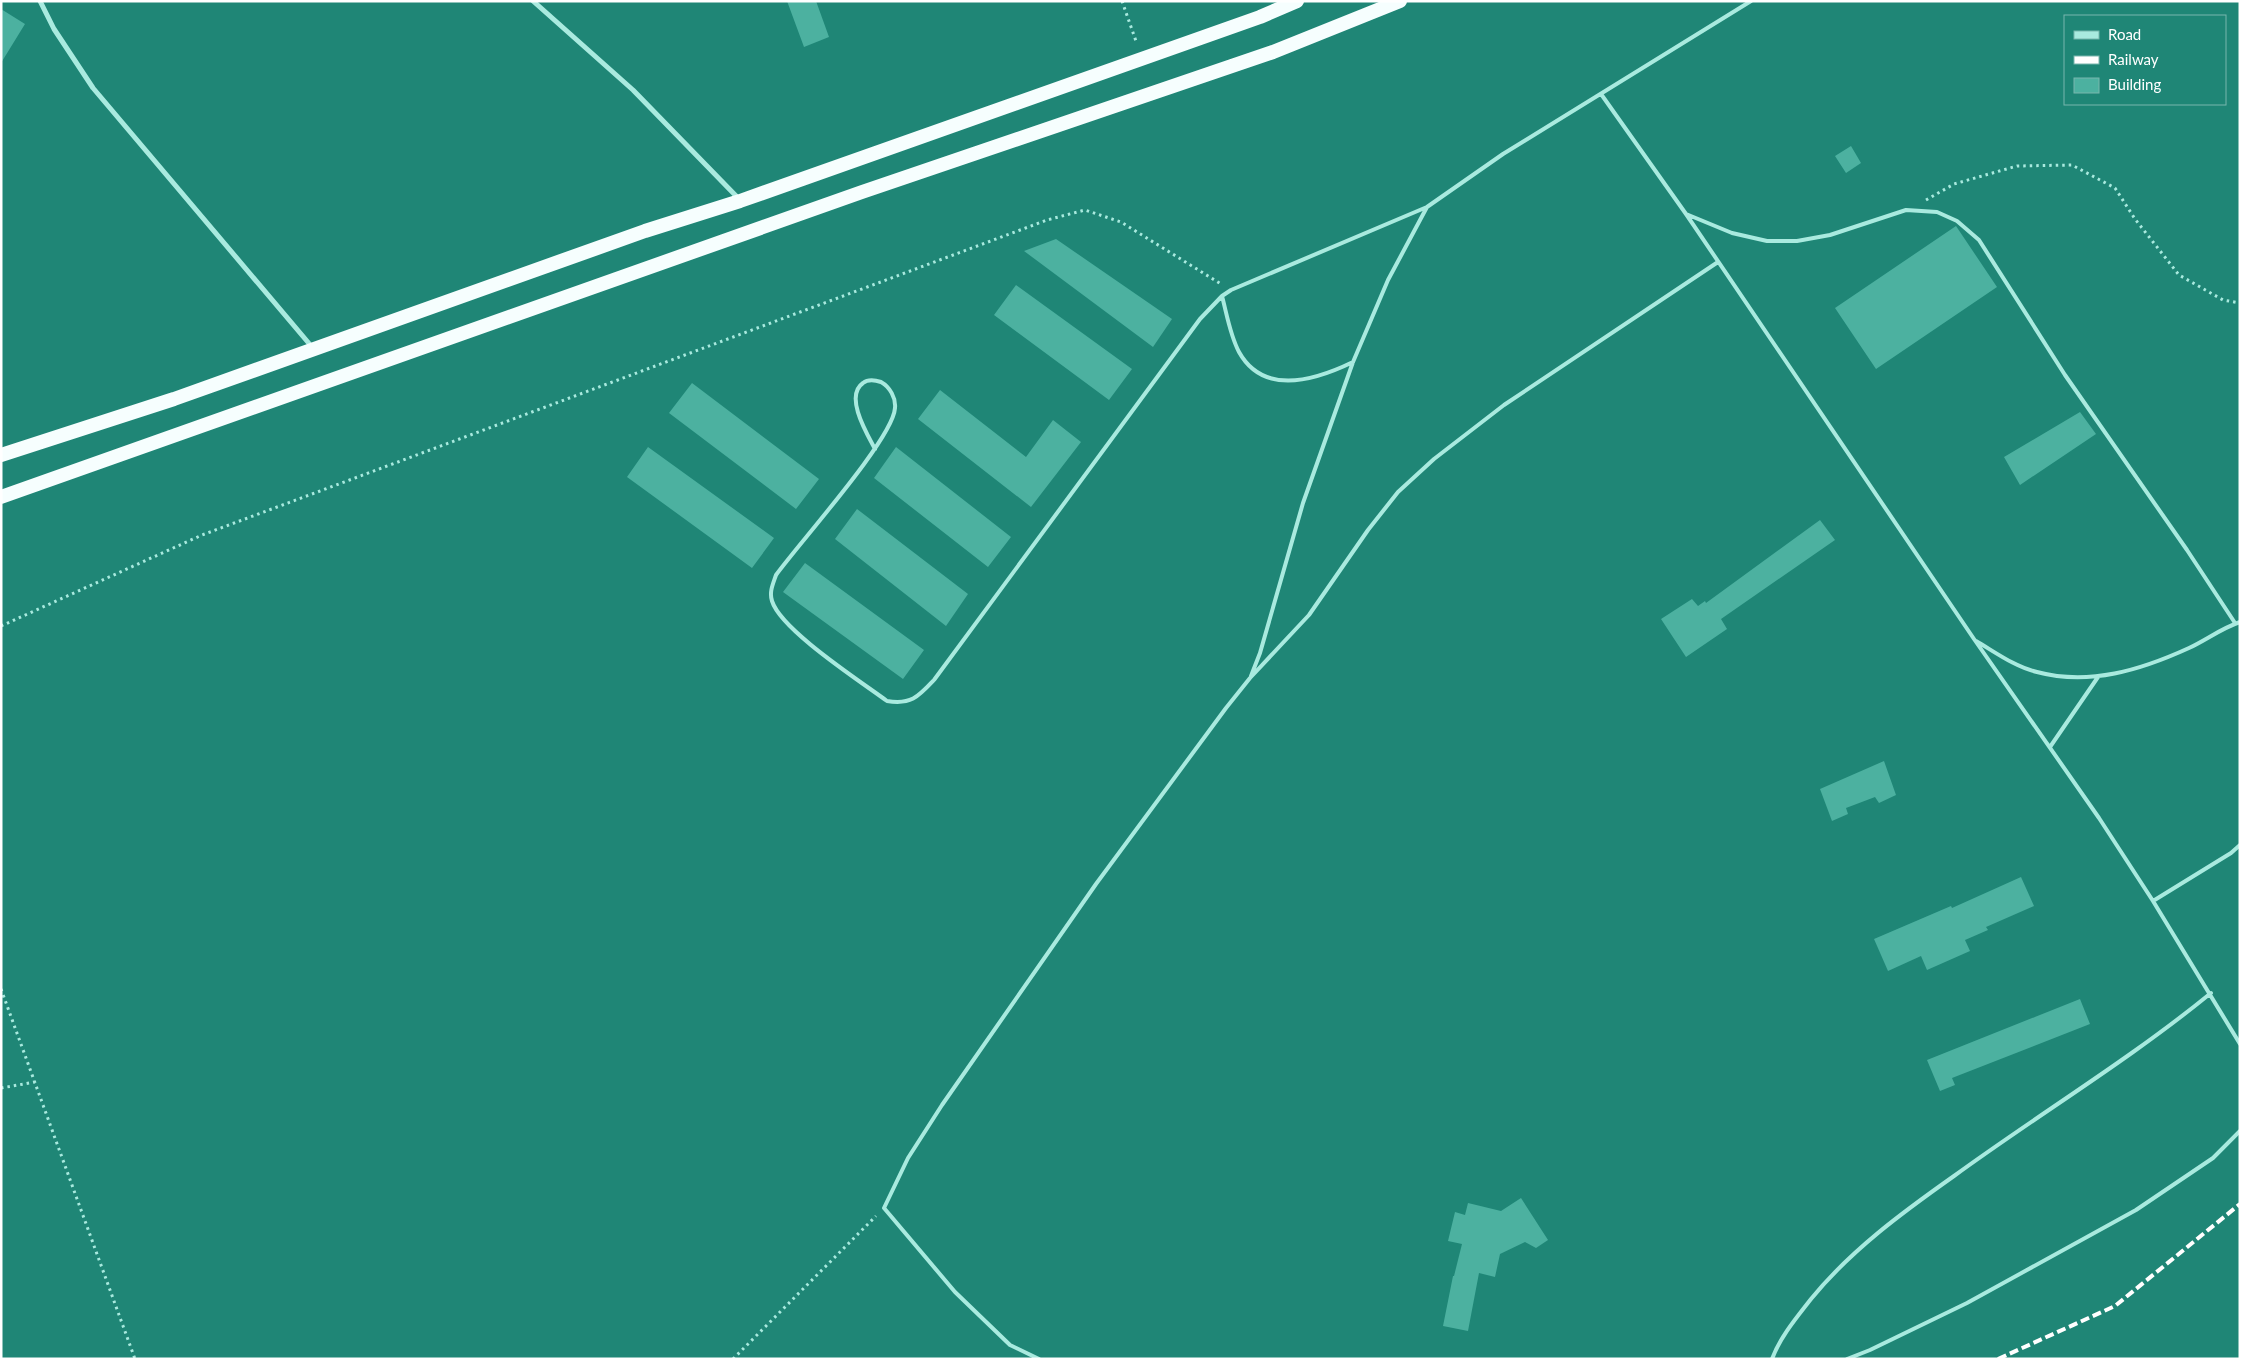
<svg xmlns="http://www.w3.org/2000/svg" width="2241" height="1360" viewBox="0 0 2241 1360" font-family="Lato,sans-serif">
<rect width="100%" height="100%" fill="#1f8676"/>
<path fill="#4cb1a0" d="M787,1H816L829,37L804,47Z
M1,9L25,24L1,63Z
M1851,146L1861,163L1846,173L1835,156Z
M1956,226L1997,287L1876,369L1835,308Z
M1056,239L1172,319L1153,347L1024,251Z
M1016,285L1132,369L1109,400L994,315Z
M692,383L819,479L796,509L669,413Z
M940,390L1026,457L1053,420L1081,442L1031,507L918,419Z
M2080,412L2096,434L2020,485L2004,457Z
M648,447L774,538L752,568L627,477Z
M896,447L1011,537L988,567L874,478Z
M857,509L968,594L946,626L835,539Z
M1820,520L1835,540L1721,619L1727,629L1686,657L1661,619L1692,599L1698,606L1705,601L1706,603Z
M805,563L924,650L903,679L783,592Z
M1884,761L1896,795L1879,803L1875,797L1846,808L1848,814L1832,821L1820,789Z
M2021,877L2034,906L1986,927L1988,930L1965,940L1970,951L1927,970L1921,956L1888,971L1874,939L1951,906L1952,908Z
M2080,999L2090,1024L1952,1078L1955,1085L1940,1091L1927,1060Z
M1521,1198L1548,1240L1536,1248L1525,1242L1500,1254L1495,1277L1479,1273L1468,1331L1443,1326L1453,1276H1454L1462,1244L1448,1241L1455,1212L1465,1215L1468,1203L1501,1211Z"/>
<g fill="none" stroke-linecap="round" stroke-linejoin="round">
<path stroke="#a9eadf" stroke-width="3" stroke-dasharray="2.5 4" stroke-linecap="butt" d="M1122,1L1137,44
M1926,200L1954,184L2017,166L2072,165L2115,188L2135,219L2179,275L2223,300L2240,303
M1,626L202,535L1047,220L1085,210L1121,222L1221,284
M1,989L135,1359
M1,1088L35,1082
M733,1359L876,1216"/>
<path stroke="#a9eadf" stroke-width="4" d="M1601,94L1686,214L1974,639L2099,818L2153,901L2240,1044
M1686,214L1732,233L1767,241H1797L1830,235L1906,210L1937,212L1957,221L1979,240L2065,375L2187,550L2235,623
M1222,296C1227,315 1230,335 1239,352C1264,397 1318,379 1353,362
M875,449C867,434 844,396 863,383C868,379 875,380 881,382C890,387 896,398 895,408C893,439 799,543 776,575C773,584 769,592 772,601C781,630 860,681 887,701C911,705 918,697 934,680L1200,319L1222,296L1231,290L1427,207L1503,154L1751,1
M1976,641C1995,652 2015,667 2037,672C2089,686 2141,670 2189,648C2206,640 2222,628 2240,622
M1251,676L1260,653L1303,503L1353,362L1388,280L1427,207
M2050,747L2098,677
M2153,901L2231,853L2240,845
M1039,1359L1010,1345L955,1292L884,1208L908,1158L942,1105L1096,884L1226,708L1250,678L1309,615L1368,530L1398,492L1434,459L1504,405L1718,262
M1772,1359C1780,1337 1797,1317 1811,1299C1851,1250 1903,1212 1954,1176C2039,1114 2129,1060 2211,993
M1847,1359L1870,1350L1967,1303L2136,1210L2213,1158L2240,1131"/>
<path stroke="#a9eadf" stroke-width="5" d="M40,1L54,29L93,88L312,347
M533,1L633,90L740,200"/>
<path stroke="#f6fefe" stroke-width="14" d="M1,455L174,399L645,231L740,201L1260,17L1297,1
M1,497L862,192L1273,52L1400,1"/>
<path stroke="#fff" stroke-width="4" stroke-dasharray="9 4" stroke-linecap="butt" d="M1998,1359L2115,1306L2240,1204"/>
</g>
<rect width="2241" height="1360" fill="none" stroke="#ffffff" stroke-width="5"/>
<rect x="2064" y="15" width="162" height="90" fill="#1f8676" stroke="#79b6ad"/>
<rect x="2074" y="31" width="25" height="8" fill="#a9eadf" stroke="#79b6ad"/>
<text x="2108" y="40" font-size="15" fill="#ffffff">Road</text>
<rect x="2074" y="56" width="25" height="8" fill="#ffffff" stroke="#79b6ad"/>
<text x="2108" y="65" font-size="15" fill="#ffffff">Railway</text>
<rect x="2074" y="78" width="25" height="15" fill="#4cb1a0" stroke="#79b6ad"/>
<text x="2108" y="90" font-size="15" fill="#ffffff">Building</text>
</svg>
